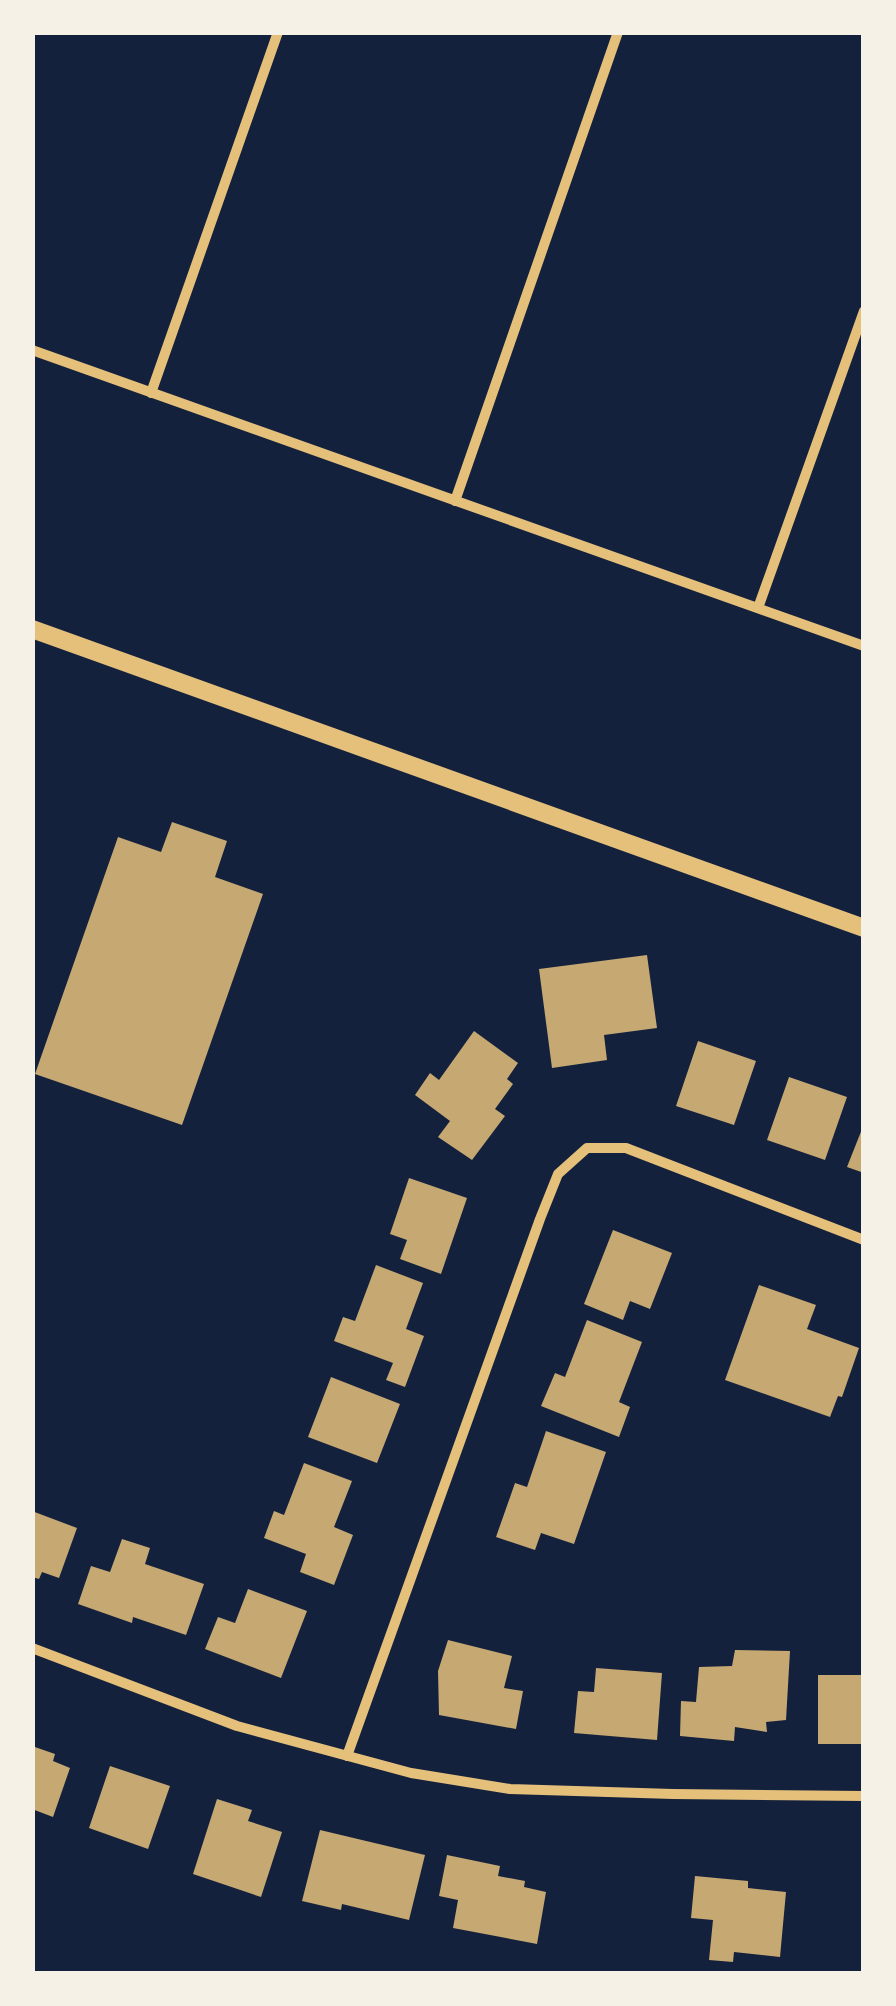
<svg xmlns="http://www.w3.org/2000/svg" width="896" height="2006" viewBox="0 0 896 2006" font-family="Figtree,sans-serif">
<rect width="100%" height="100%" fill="#14213d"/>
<path fill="#c6a872" d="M172,822L227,841L215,877L263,894L182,1125L35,1074L118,837L161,852Z
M647,955L657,1028L604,1035L607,1060L552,1068L539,969Z
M474,1031L518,1063L507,1079L513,1084L495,1109L505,1116L472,1160L438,1137L450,1121L415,1095L430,1073L439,1080Z
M698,1041L756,1061L734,1125L676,1106Z
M789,1077L847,1097L825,1160L767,1140Z
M864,1124V1173L847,1167Z
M409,1178L467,1198L441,1274L400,1259L407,1240L390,1234Z
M613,1230L672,1253L650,1309L630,1301L623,1320L584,1304Z
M376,1265L423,1283L406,1329L424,1336L405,1387L386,1380L393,1363L334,1341L343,1317L355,1321Z
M759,1285L816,1305L807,1329L859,1348L842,1397L838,1396L830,1417L725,1380Z
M587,1320L642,1342L619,1402L630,1407L619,1437L541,1406L555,1373L565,1377Z
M331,1377L400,1404L377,1463L308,1437Z
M546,1431L606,1452L574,1544L541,1533L535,1550L496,1537L515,1483L527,1487Z
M304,1463L352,1481L334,1527L353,1535L334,1585L300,1572L306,1554L264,1538L274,1511L284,1515Z
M32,1511L77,1528L59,1578L42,1572L39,1579L32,1577Z
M122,1539L150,1548L145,1564L204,1584L186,1635L133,1617L132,1623L78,1604L91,1566L110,1572Z
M248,1589L307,1611L281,1678L205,1649L218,1617L235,1623Z
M448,1640L512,1656L504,1688L523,1691L516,1729L439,1715L438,1671Z
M735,1650L790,1651L786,1720L766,1722L767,1732L735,1727L734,1741L680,1736L681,1701L696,1702L699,1667L732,1666Z
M596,1668L662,1673L657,1740L574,1733L578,1691L594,1692Z
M818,1675H864V1744H818Z
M32,1746L55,1754L53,1761L70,1768L53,1817L32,1809Z
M110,1766L170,1786L148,1849L89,1828Z
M217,1799L252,1810L248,1821L282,1832L261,1897L193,1874Z
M320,1830L425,1855L409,1920L342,1904L341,1910L302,1901Z
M447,1855L500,1866L498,1876L525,1881L524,1887L546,1892L537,1944L453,1928L458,1900L439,1896Z
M695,1876L748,1881V1888L786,1892L780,1957L734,1952L733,1962L709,1960L713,1920L691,1918Z"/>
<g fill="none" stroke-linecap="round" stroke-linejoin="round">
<path stroke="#e5c07b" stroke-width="10" d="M32,350L864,646
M151,393L278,32
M455,501L618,32
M758,608L864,311
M32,1648L237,1726L411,1773L510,1789L673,1794L864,1796
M347,1756L540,1219L558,1174L587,1148H626L864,1240"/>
<path stroke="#e5c07b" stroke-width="18" d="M32,629L864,928"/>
</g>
<rect width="896" height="2006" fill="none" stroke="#f6f1e7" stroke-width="70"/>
</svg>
